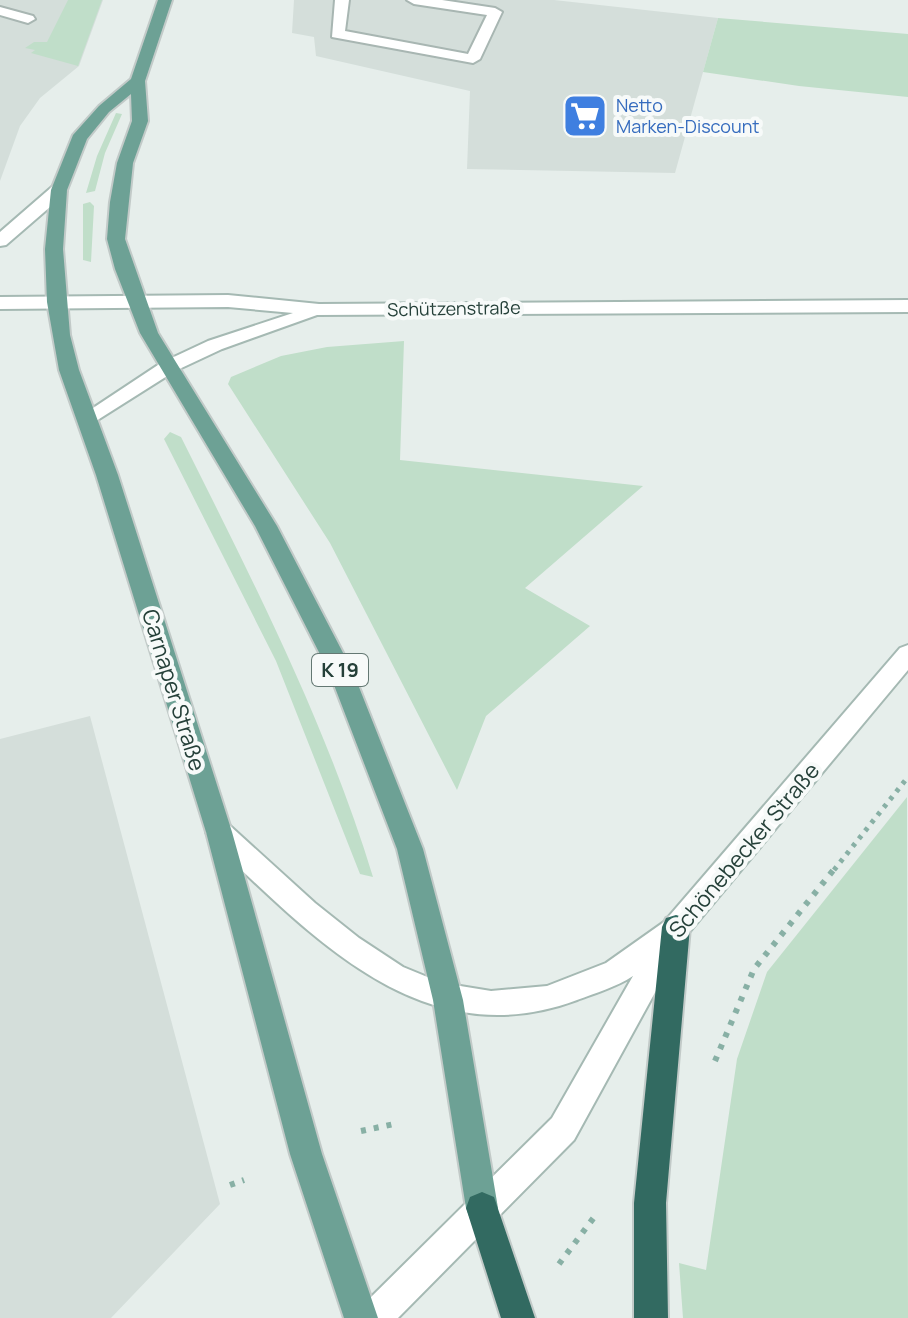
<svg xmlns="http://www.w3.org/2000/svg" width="908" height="1318" viewBox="0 0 908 1318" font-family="Manrope,sans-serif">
<rect width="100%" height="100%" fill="#e6eeeb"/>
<path fill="#d4deda" d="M0,0H103L79,66L40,98L20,126L0,181Z
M294,0H554L718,18L675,173L467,169L470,91L316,56L314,37L292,33Z
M90,716L220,1204L111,1318H0V739Z"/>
<path fill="#c0dec9" d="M68,0H102L78,66L31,53L35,50L25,48L34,42H47Z
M718,18L908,34V97L799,86L703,72Z
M116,113L122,114L105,153L95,191L86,193L97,156Z
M90,202L94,206L91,262L83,260V204Z
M404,341L400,460L643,486L525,588L590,626L486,716L457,790L330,543L228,384L231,377L281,356L327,347Z
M170,432L181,437C253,581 326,723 373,877L360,874L276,661L164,439Z
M907,797L908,1318H683L679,1263L706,1270L737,1059L767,972Z"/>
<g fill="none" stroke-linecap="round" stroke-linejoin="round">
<g stroke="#a8b6b2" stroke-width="4">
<path id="lane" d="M335,0H349L345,31L468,54L487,15L414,4L407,0H442L495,8L502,12L480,59L473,63L332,37Z
M0,7L33,16L35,19L28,23L0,15Z"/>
</g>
<g stroke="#a5b9b3" stroke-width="4">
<path id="secondary" d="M59,185L65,186L67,190L65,194L6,245L0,246V232L53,186Z
M228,295L319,304L908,300V312L317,315L222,349L175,371L88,426L78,420L81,416L161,363L208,341L293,313L228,307L0,309V297Z
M908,645V670L686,936L574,1140L398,1318H357L362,1306L552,1118L633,976C616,987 596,993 577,1000C422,1058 312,936 210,840L206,832L210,824L219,821L228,824L315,903L359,938L403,967L442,983L491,991L547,986L606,963L664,922L900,648Z"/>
</g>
<g stroke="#c2cac8" stroke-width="4">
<path id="primary" d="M158,0H172L145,81L148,121L133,163L125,239L158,333L277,526L353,672L423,849L463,1000L498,1208L494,1219L482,1224L470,1219L466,1208L433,1000L397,849L329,672L255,526L140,333L115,269L107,239L110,202L117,163L132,121L131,94L109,112L87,139L67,190L63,249L70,335L79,370L118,475L232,832L322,1154L378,1318H344L290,1154L206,832L96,475L59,370L47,302L45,249L51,190L73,135L99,106L131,79Z"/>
</g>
<g stroke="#c2cac8" stroke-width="4">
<path id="highway" d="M676,915L686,918L690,927L666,1203L668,1318H634V1203L662,927L666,918Z
M482,1192L494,1197L535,1318H501L466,1208L470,1197Z"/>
</g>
<path stroke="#88b0a5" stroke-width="5" stroke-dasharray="4 6" stroke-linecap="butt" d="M834,870L908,777"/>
<path stroke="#88b0a5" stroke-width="6" stroke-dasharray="5 8" stroke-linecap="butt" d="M715,1061L754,969L835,868
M361,1131L399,1123
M230,1185L244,1180
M559,1264L598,1212"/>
<use href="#lane" fill="#fff" fill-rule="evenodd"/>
<use href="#secondary" fill="#fff" fill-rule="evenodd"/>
<use href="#primary" fill="#6da195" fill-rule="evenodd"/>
<use href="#highway" fill="#326a61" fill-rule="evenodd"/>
</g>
<defs>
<g id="supermarket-square" transform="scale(2.3)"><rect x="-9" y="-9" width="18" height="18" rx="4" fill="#3f7fe0" stroke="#f7faf9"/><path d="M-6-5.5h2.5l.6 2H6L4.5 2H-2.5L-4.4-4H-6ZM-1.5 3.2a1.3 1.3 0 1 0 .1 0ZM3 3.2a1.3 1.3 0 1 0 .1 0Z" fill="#fff"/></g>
</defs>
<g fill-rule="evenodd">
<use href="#supermarket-square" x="585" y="116"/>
</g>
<g text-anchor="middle" stroke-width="8" stroke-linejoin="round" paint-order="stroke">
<g font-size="18" fill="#366cbe" stroke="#f7faf9" text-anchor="start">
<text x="616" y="112">Netto<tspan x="616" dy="21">Marken-Discount</tspan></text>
</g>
<g font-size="18" fill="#254039" stroke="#f7faf9">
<text transform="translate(454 309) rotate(-1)" y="6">Schützenstraße</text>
</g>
<rect fill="#f7faf9" stroke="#647873" stroke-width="2" x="312" y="654" width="56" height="32" rx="6"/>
<g font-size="20" font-weight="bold" fill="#254039">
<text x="340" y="677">K 19</text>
</g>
<g font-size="22" fill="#254039" stroke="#f7faf9">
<text transform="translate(174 690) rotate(73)" y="8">Carnaper Straße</text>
<text transform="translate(744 850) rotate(-50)" y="8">Schönebecker Straße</text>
</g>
</g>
</svg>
